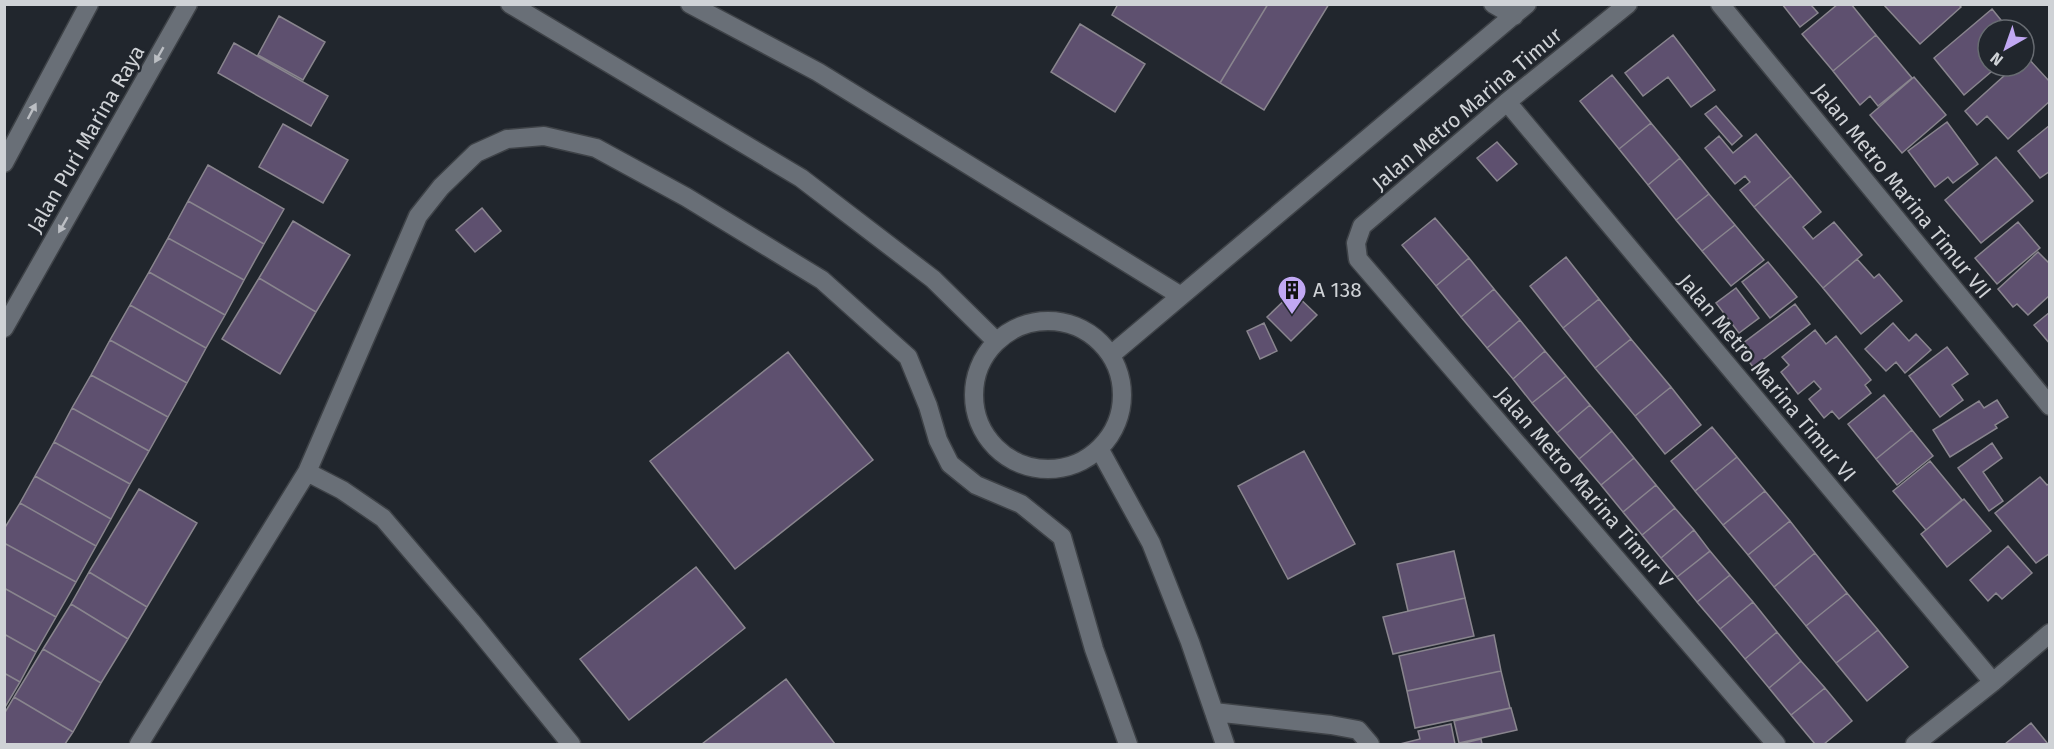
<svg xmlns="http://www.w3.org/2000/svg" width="2054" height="749" viewBox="0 0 2054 749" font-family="'Fira Sans',sans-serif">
<rect width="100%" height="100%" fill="#21262d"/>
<path fill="#5e506f" stroke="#89858e" stroke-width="1.5" d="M1118,4H1268L1220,83L1112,15Z
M1268,4H1329L1264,110L1220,83Z
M1782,4H1814L1812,6L1818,13L1800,27Z
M1838,4H1851L1876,35L1833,71L1802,34Z
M1883,4H1958L1961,7L1920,44Z
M1992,9L2009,30H1988V66H1998L1964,95L1934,58Z
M279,16L325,42L303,80L258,55Z
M1080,24L1145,64L1115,112L1051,72Z
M1673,35L1715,90L1691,107L1668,77L1643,96L1625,73Z
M1876,35L1912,78L1878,106L1870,96L1860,105L1833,71Z
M234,43L328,96L311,126L218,73Z
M2026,56L2050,82V101L2008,139L1987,116L1977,125L1965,111L2015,66H2024V58Z
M1612,75L1651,123L1619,149L1580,101Z
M1914,77L1946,115L1902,153L1870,115Z
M1716,106L1742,136L1732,145L1705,114Z
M1947,122L1978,164L1953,183L1948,177L1935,187L1908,151Z
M1651,123L1680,158L1648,185L1619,149Z
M283,124L348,160L323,203L259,167Z
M2050,125V171L2040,178L2018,151Z
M1756,134L1791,176L1754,207L1740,190L1750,182L1745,176L1735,184L1705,148L1719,136L1733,153Z
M1497,142L1517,164L1497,181L1477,158Z
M1996,157L2033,201L1981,243L1945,200Z
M1680,158L1709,194L1676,220L1648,185Z
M208,165L284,209L264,244L188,201Z
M1791,176L1821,212L1803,227L1813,239L1834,222L1862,255L1823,288L1754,207Z
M1709,194L1735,225L1702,251L1676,220Z
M188,201L264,244L244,280L168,238Z
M482,208L501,231L475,252L456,230Z
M1435,218L1469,258L1436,286L1402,245Z
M293,221L350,255L316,312L259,278Z
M2018,222L2040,248L1997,284L1975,258Z
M1735,225L1764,260L1731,286L1702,251Z
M168,238L244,280L225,315L149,272Z
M2038,252L2050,264V295L2028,315L2017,304L2013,307L1998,289Z
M1566,257L1599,299L1563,328L1530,286Z
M1469,258L1494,289L1461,317L1436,286Z
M1857,259L1874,278L1879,274L1902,301L1861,334L1823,288Z
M1768,262L1797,297L1770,318L1742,282Z
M149,272L225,315L206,348L130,305Z
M259,278L316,312L280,374L222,339Z
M1736,288L1759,318L1739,333L1716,303Z
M1494,289L1520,320L1487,348L1461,317Z
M1293,292L1317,315L1291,341L1267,317Z
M1599,299L1631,339L1595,368L1563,328Z
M1795,304L1810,324L1753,367L1738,347Z
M130,305L206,348L187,383L110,340Z
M2050,312V344L2034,325Z
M1520,320L1545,351L1513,379L1487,348Z
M1264,323L1277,351L1260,359L1247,331Z
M1893,323L1909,341L1916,334L1931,350L1905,373L1896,362L1886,371L1865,349Z
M1815,330L1826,344L1836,336L1871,380L1865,385L1871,393L1839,419L1832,411L1824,418L1809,399L1821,389L1814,381L1798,394L1781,372L1789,365L1782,357Z
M1631,339L1671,387L1635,416L1595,368Z
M110,340L187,383L168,417L91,375Z
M1947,347L1968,374L1952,385L1963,400L1940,417L1909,376Z
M1545,351L1566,376L1532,403L1513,379Z
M788,352L873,460L735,569L650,461Z
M91,375L168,417L149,451L72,408Z
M1566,376L1590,405L1557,433L1532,403Z
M1671,387L1701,425L1665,454L1635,416Z
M1884,395L1912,430L1876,459L1848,424Z
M1997,400L2008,417L1995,425L1997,428L1950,457L1933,430L1979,401L1984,408Z
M1590,405L1612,431L1579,459L1557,433Z
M72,408L149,451L130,484L54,442Z
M1712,427L1737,457L1695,491L1671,461Z
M1912,430L1933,456L1897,485L1876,459Z
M1612,431L1634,458L1601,485L1579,459Z
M54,442L130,484L111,519L35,476Z
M1992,443L2002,458L1983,472L2003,501L1989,511L1958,468Z
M1304,451L1355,544L1288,579L1238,486Z
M1737,457L1765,491L1723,525L1695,491Z
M1634,458L1656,485L1623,512L1601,485Z
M1930,461L1962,500L1926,530L1893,491Z
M35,476L111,519L96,546L20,503Z
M2040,477L2047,485L2050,483V553L2036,563L1995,513Z
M1656,485L1675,508L1642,535L1623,512Z
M139,489L197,523L147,607L89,572Z
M1765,491L1790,521L1748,555L1723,525Z
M1964,499L1991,531L1947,567L1921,534Z
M20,503L96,546L76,582L4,543V529Z
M1675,508L1694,530L1661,558L1642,535Z
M1790,521L1815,553L1774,587L1748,555Z
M1694,530L1710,551L1677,577L1661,558Z
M4,543L76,582L56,617L4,588Z
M2008,546L2032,573L2002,599L1996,593L1988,601L1970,580Z
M1454,551L1465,598L1408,611L1397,564Z
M1710,551L1730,575L1697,602L1677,577Z
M1815,553L1847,593L1806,626L1774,587Z
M696,567L745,628L629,720L580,659Z
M89,572L147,607L128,639L71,604Z
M1730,575L1753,602L1720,629L1697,602Z
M4,588L56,617L36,652L4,634Z
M1847,593L1878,630L1836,663L1806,626Z
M1465,598L1474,636L1393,654L1383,617Z
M1753,602L1777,632L1745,659L1720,629Z
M71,604L128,639L101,683L43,649Z
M1878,630L1908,667L1867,701L1836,663Z
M1777,632L1801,661L1769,688L1745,659Z
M4,634L36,652L20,682L4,673Z
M1494,635L1501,671L1407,691L1399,656Z
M43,649L101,683L73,732L14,697Z
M1801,661L1825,688L1791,715L1769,688Z
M1501,671L1510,708L1415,728L1407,691Z
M4,673L20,682L4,709Z
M786,679L835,744H702Z
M1825,688L1852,721L1824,744H1815L1791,715Z
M14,697L73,732L65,744H4V714Z
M1511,708L1517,730L1459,743L1454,721Z
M2031,723L2048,744H2005Z
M1451,724L1455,744H1400L1420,739L1418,731Z
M1481,739L1482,744H1460Z"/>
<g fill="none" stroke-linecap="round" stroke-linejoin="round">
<g stroke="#3e4247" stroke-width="21">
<path id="minor" d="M510,4L801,178L933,279L996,341
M690,4L818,72L1181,296
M1493,4L1514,16
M1628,4L1507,102L1362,226L1356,243L1358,259L1776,744
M1720,4L2050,406
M1507,102L1993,682
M4,163L89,4
M974 395a74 74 0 1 1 148 0a74 74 0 1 1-148 0Z
M4,328L188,4
M1111,355L1527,4
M1100,450L1151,543L1190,642L1225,744
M307,472L342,490L383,518L471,621L571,744
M1214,712L1331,725L1358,730L1370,744
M139,744L307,472L418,216L441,187L476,153L507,139L544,136L596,148L686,197L822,280L908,357L928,406L938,440L950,464L976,485L1021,504L1062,537L1094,649L1128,744
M1915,744L1993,682L2050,633"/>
</g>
<use href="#minor" stroke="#696f77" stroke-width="18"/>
</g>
<defs><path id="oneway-solid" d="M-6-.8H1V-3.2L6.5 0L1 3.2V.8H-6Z" transform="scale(1.5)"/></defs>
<g fill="#bbbec3">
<use href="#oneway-solid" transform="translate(159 55) rotate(120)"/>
<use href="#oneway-solid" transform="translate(32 111) rotate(-62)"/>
<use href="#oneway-solid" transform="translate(63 225) rotate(120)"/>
</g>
<defs>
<g id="building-pin" transform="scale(1.5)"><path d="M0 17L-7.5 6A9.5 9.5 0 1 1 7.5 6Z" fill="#c1a8f3" stroke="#21262d"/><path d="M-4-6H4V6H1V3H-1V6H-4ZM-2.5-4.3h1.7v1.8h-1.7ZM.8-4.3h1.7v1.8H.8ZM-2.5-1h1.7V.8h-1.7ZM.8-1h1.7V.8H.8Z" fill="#111"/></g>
</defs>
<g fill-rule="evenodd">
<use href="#building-pin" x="1292" y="290"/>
</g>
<g text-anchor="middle" stroke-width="4.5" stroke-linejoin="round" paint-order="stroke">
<g font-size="21" fill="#cfd2d6" stroke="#21262d">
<text transform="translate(1467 109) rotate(-40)" y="7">Jalan Metro Marina Timur</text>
<text transform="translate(86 139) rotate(-60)" y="7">Jalan Puri Marina Raya</text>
<text transform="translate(1902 191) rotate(51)" y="7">Jalan Metro Marina Timur VII</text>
<text transform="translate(1767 378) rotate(50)" y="7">Jalan Metro Marina Timur VI</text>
<text transform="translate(1584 487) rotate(49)" y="7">Jalan Metro Marina Timur V</text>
</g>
<g font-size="21" fill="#cfd2d6" stroke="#21262d" text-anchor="start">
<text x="1313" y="297">A 138</text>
</g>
</g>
<rect width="2054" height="749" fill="none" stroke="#cfd2d6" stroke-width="12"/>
<g transform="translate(2006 48) rotate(220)"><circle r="28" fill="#21262d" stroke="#676b71" stroke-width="1.5"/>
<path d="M0-4.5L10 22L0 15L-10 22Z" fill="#c1a8f3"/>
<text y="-9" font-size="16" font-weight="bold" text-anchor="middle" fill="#cfd2d6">N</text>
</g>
</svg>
